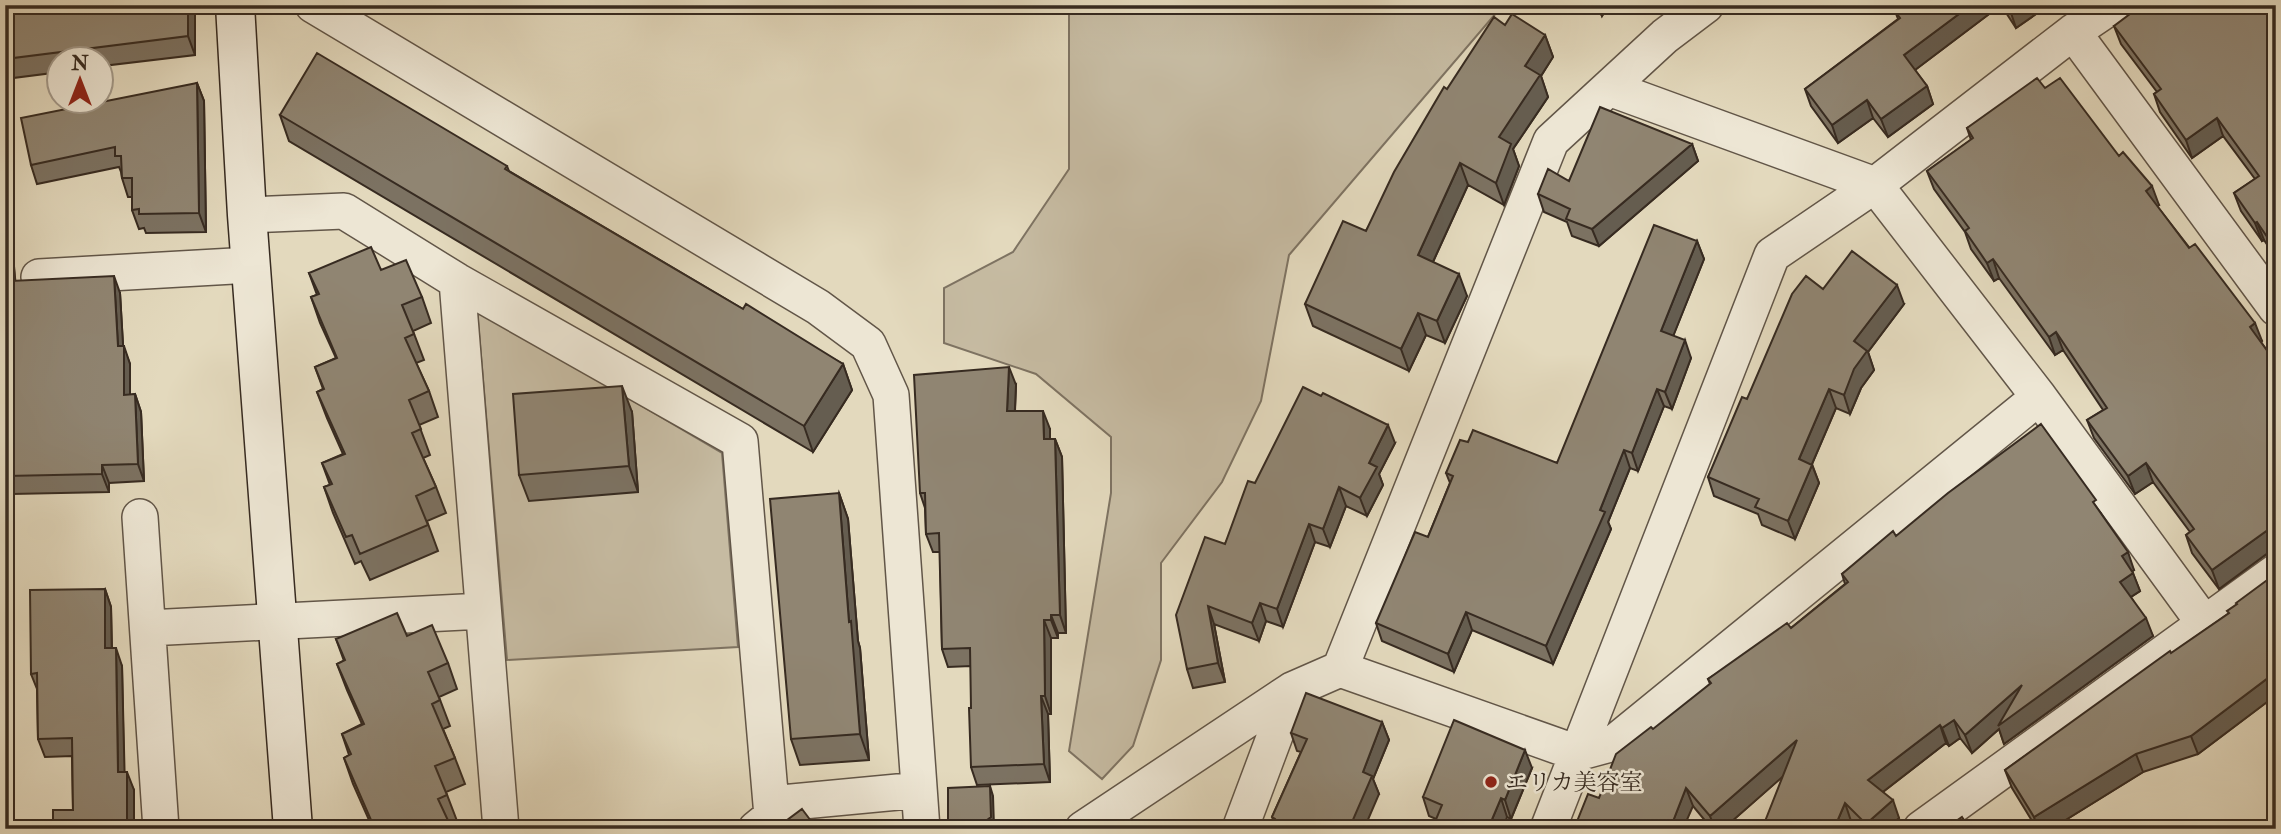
<svg xmlns="http://www.w3.org/2000/svg" width="2281" height="834" viewBox="0 0 2281 834" font-family="'IM FELL Double Pica','Noto Serif JP',serif">
<rect width="100%" height="100%" fill="#e3d9bd"/>
<filter id="stains"><feTurbulence type="fractalNoise" baseFrequency=".00286" numOctaves="4"/><feColorMatrix values="0 0 0 0 .2 0 0 0 0 .09 0 0 0 0 .02 0 0 0 .5 -.17"/></filter>
<radialGradient id="worn" r=".72"><stop offset=".6" stop-color="#630" stop-opacity="0"/><stop offset="1" stop-color="#630" stop-opacity=".3"/></radialGradient>
<path fill="#c6bba2" stroke="#7e7362" stroke-width="2" d="M1069,5H1503L1289,255L1261,401L1222,482L1161,563V660L1133,746L1102,779L1069,751L1111,493V437L1036,374L944,343V288L1013,252L1069,169Z
M477,309L722,453L738,647L507,660Z"/>
<g fill="none" stroke-linecap="round" stroke-linejoin="round">
<g stroke="#625648" stroke-width="38">
<path id="street" d="M313,5L818,307L868,344L891,395L922,829
M2073,32L2276,308
M1609,88L1875,185L2039,397L2204,623
M247,215L344,211L457,281L740,441L772,816L756,829
M39,277L251,265
M457,281L501,829
M140,517L161,829
M148,628L483,611
M1340,669L1551,141L1665,36L1706,5
M771,804L919,790
M1083,829L1292,690L1340,669L1577,753L1614,743L2039,397
M1240,829L1292,690
M1548,829L1772,255L1875,185L2073,32L2113,5
M1921,829L2276,572"/>
</g>
<g stroke="#372b21" stroke-width="41">
<path id="secondary" d="M235,5L247,215L293,829"/>
</g>
<use href="#street" stroke="#ede6d4" stroke-width="35"/>
<use href="#secondary" stroke="#ede6d4" stroke-width="38"/>
</g>
<path fill="#7c7262" stroke="#372b21" stroke-width="2" d="M5,5H195V55L102,66V60H60V72L5,79Z
M1595,5H1609L1602,16Z
M1903,5H2049L2016,28L2001,5L1915,70L1927,86L1933,104L1888,137L1873,118L1838,143L1811,106L1805,89L1898,19L1895,11Z
M2276,5V258L2264,240L2262,241L2241,211L2234,193L2255,179L2223,136L2192,158L2160,112L2154,94L2157,92L2121,44L2114,26Z
M1505,25L1545,35L1553,57L1541,76L1548,97L1513,149L1519,166L1504,205L1468,185L1433,262L1467,296L1445,343L1426,335L1409,371L1313,326L1305,304L1366,231L1447,89Z
M197,83L204,101L206,232L146,233L144,228L139,229L132,210V197H128L122,178L121,172L119,167L37,184L31,165Z
M2045,88L2119,156L2159,205L2157,206L2262,341L2261,342L2276,363V547L2219,589L2192,553L2186,535L2190,532L2153,482L2135,494L2094,438L2087,420L2103,410L2063,350L2055,355L1999,278L1994,281L1971,249L1965,232L1934,189L1927,171L1971,140L1967,128Z
M280,115L507,166L509,171L743,309L843,364L852,390L813,452L289,141Z
M1692,144L1698,161L1599,246L1572,236L1567,222L1544,212L1538,194L1569,181Z
M1697,241L1704,259L1673,336L1691,358L1672,409L1664,406L1638,471L1630,468L1608,522L1611,529L1553,664L1472,630L1454,672L1382,641L1376,623L1428,537L1450,483L1446,473L1468,442L1557,463Z
M12,244L15,281L120,293L123,346L130,364V395L135,394L141,412L144,481L109,483V492L12,494L6,476Z
M381,270L422,297L431,323L413,331L424,360L416,363L429,391L438,417L419,425L430,455L423,458L436,487L446,513L427,521L438,551L370,580L361,561L355,564L333,513L324,487L330,485L322,463L343,454L327,418L317,392L323,389L315,367L336,358L320,323L311,297L317,295L309,273Z
M1823,289L1904,304L1868,352L1874,370L1861,388L1850,414L1836,408L1812,464L1819,483L1795,539L1762,525L1758,514L1714,496L1708,477L1747,399Z
M1016,385L1015,411L1050,429V439H1055L1062,457L1066,633H1058V638H1051V714H1048L1050,782L977,785L971,767V666L948,667L942,649L940,552H933L926,534L925,508L920,493Z
M632,412L638,492L529,501L519,475Z
M1395,443L1379,474L1383,485L1367,516L1346,506L1330,547L1315,542L1283,627L1266,621L1259,641L1214,624L1225,682L1193,688L1187,669L1225,544L1255,483Z
M839,493L848,519L858,641L860,648L869,760L800,765L791,739Z
M2100,512L2134,570L2132,571L2140,591L2131,597L2153,636L2004,744L1999,729L1972,753L1960,738L1949,746L1946,743L1883,792L1899,818L1887,829H1859L1851,821L1783,776L1723,829H1712L1693,806L1599,798L1710,684L1708,679L1791,628L1845,584L1842,574L1896,536Z
M2276,577V698L2275,696L2198,754L2143,772L2051,829H2037L2012,788L2005,770L2228,614Z
M105,589L111,607L112,648L122,666L124,772L134,790V829L73,810L72,756L45,757L38,739L37,689L31,674Z
M407,636L448,663L457,689L439,697L450,726L443,729L455,758L465,784L446,792L457,821L450,824L369,820L353,784L344,758L349,755L342,734L362,724L347,690L337,664L344,661L336,639Z
M1382,722L1389,740L1373,779L1379,794L1274,822L1272,817L1301,752L1297,751L1291,733Z
M1532,768L1511,819L1507,817L1436,819L1429,816L1423,797Z"/>
<path fill="#655d50" stroke="#372b21" stroke-width="2" d="M188,5H195V55L188,36Z
M1599,5H1609L1602,16Z
M1971,5H2001L1911,73L1904,55Z
M2017,5H2049L2016,28L2010,10Z
M1545,35L1553,57L1541,76L1548,97L1513,149L1519,166L1504,205L1496,183L1499,137L1525,66Z
M197,83L204,101L206,232L199,213Z
M1927,86L1933,104L1888,137L1881,119Z
M1867,100L1873,118L1838,143L1832,125Z
M2217,118L2223,136L2192,158L2186,140Z
M1692,144L1698,161L1599,246L1592,229Z
M1460,163L1468,185L1426,277L1418,255Z
M2152,186L2159,205L2153,209L2146,191Z
M2257,222L2264,240L2262,241L2255,223Z
M5,227L12,244L17,299L11,281Z
M1697,241L1704,259L1668,349L1661,331Z
M1993,259L1999,278L1994,281L1987,263Z
M1459,274L1467,296L1445,343L1437,321Z
M114,276L120,293L124,361V346L130,364V413L124,395L118,346Z
M1897,285L1904,304L1868,352L1874,370L1861,388L1850,414L1844,395L1854,341Z
M1418,313L1426,335L1409,371L1401,349Z
M2255,323L2262,341L2257,345L2250,327Z
M2056,332L2063,350L2055,355L2049,337Z
M1685,340L1691,358L1672,409L1665,392Z
M843,364L852,390L813,452L804,426Z
M1009,367L1016,385L1014,429L1007,411Z
M622,386L632,412L638,492L629,466Z
M1657,389L1664,406L1638,471L1632,453Z
M1829,389L1836,408L1806,478L1799,459Z
M135,394L141,412L144,481L138,464Z
M1043,411L1050,429V457L1044,439Z
M1388,425L1395,443L1379,474L1383,485L1367,516L1360,498L1369,463Z
M1055,439L1062,457L1066,633L1060,615Z
M1624,450L1630,468L1608,522L1611,529L1553,664L1546,646Z
M2146,463L2153,482L2135,494L2128,476Z
M102,465L109,483V492L102,474Z
M1812,465L1819,483L1795,539L1788,521Z
M1339,487L1346,506L1330,547L1323,529Z
M839,493L848,519L858,641L860,648L869,760L860,734L849,622Z
M1309,524L1315,542L1283,627L1277,609Z
M2276,524V547L2219,589L2212,570Z
M2128,552L2134,570L2128,574L2122,556Z
M2133,573L2140,591L2126,600L2120,582Z
M105,589L111,607L112,666L105,648Z
M1260,603L1266,621L1259,641L1252,623Z
M1208,606L1214,624L1225,682L1218,663Z
M1466,612L1472,630L1454,672L1448,654Z
M1051,615L1058,633V638L1051,620Z
M2146,618L2153,636L2004,744L1999,729L1972,753L1965,735L2022,685Z
M1044,620L1051,638V714L1045,696Z
M116,648L122,666L125,790L118,772Z
M2268,678L2275,696L2198,754L2191,736Z
M1041,696L1048,714L1050,782L1044,764Z
M1954,720L1960,738L1949,746L1942,728Z
M1382,722L1389,740L1373,779L1379,794L1364,829H1349L1363,772Z
M1940,725L1946,743L1875,798L1868,780Z
M1797,740L1804,758L1723,829H1715L1710,816Z
M1525,750L1532,768L1511,819L1505,800Z
M2136,754L2143,772L2051,829H2038L2034,817Z
M127,772L134,790V829H127Z
M990,786L993,796L994,827L992,829H975Z
M1686,788L1693,806L1683,829H1670Z
M1501,798L1507,817L1503,829H1488Z
M1893,800L1899,818L1887,829H1867L1866,824Z
M1845,803L1851,821L1848,829H1834Z"/>
<path fill="#908572" stroke="#372b21" stroke-width="2" d="M5,5H188V36L5,59Z
M1903,5H1971L1904,55L1927,86L1881,119L1867,100L1832,125L1805,89L1900,18L1895,11Z
M2007,5H2017L2010,10Z
M2142,5H2276V250L2257,222L2255,223L2234,193L2259,176L2217,118L2186,140L2154,94L2161,89L2114,26Z
M1512,14L1545,35L1525,66L1540,75L1499,137L1511,144L1496,183L1460,163L1418,255L1459,274L1437,321L1418,313L1401,349L1305,304L1343,221L1366,231L1394,172L1444,87L1447,89L1494,17L1505,25Z
M317,53L507,166L505,169L743,309L746,304L843,364L804,426L280,115Z
M2037,78L2045,88L2060,78L2119,156L2123,152L2152,186L2146,191L2189,248L2195,244L2255,323L2250,327L2276,363V524L2212,570L2186,535L2194,529L2146,463L2128,476L2087,420L2107,408L2056,332L2049,337L1993,259L1987,263L1965,231L1969,228L1927,171L1973,138L1967,128Z
M197,83L199,213L139,214V209L132,210V178H122L121,156H115V147L31,165L21,118Z
M1600,107L1692,144L1592,229L1566,219L1570,209L1538,194L1548,169L1569,181Z
M1654,225L1697,241L1661,331L1685,340L1665,392L1657,389L1632,453L1624,450L1600,510L1605,512L1546,646L1466,612L1448,654L1376,623L1415,532L1428,537L1453,476L1446,473L1460,440L1468,442L1473,430L1557,463Z
M5,228L11,281L114,276L118,346H124V395L135,394L138,464L102,465V474L6,476Z
M371,247L381,270L406,260L422,297L402,305L414,334L405,338L429,391L409,400L421,429L412,433L436,487L416,496L428,525L360,554L352,535L346,537L324,487L332,484L322,463L345,454L317,392L324,389L315,367L337,358L311,297L319,294L309,273Z
M1852,251L1897,285L1854,341L1867,351L1854,369L1844,395L1829,389L1799,459L1812,465L1788,521L1755,507L1759,499L1708,477L1742,397L1747,399L1792,294L1806,276L1823,289Z
M1009,367L1007,411H1043L1044,439H1055L1060,615H1051V620H1044L1045,696H1041L1044,764L971,767L969,708H971L970,648L942,649L939,533L926,534L925,493H920L914,375Z
M622,386L629,466L519,475L513,394Z
M1303,387L1321,396L1323,393L1388,425L1369,463L1377,467L1360,498L1339,487L1323,529L1309,524L1277,609L1260,603L1252,623L1208,606L1218,663L1187,669L1176,615L1205,537L1225,544L1248,481L1255,483Z
M2041,424L2096,500L2093,502L2128,552L2122,556L2133,573L2120,582L2146,618L1998,726L2022,685L1965,735L1954,720L1942,728L1940,725L1868,780L1893,800L1866,824L1845,803L1834,829H1762L1797,740L1710,816L1686,788L1670,829H1574L1588,794L1599,798L1616,754L1651,727L1653,729L1711,683L1708,679L1787,623L1791,628L1848,582L1842,574L1893,531L1896,536L1948,493Z
M839,493L849,622L851,621L860,734L791,739L770,499Z
M2274,575L2276,577V689L2268,678L2191,736L2136,754L2034,817L2005,770L2170,651L2171,653L2229,613L2227,611L2237,604L2236,603Z
M105,589V648H116L118,772H127V829H53V810H73L72,738L38,739L37,673L31,674L30,590Z
M397,613L407,636L432,625L448,663L428,672L440,700L432,704L455,758L435,766L447,795L438,799L452,829H349L371,820L344,758L351,754L342,734L364,724L337,664L345,660L336,639Z
M1306,693L1382,722L1363,772L1372,776L1349,829H1271L1275,819L1272,817L1307,739L1291,733Z
M1454,720L1525,750L1505,800L1501,798L1488,829H1432L1442,805L1423,797Z
M990,786L991,817L975,829H954L948,821V788Z
M802,809L817,829H775Z
M1962,817L1970,829H1945L1946,828Z"/>
<circle fill="#8f2418" stroke="#ede6d4" stroke-width="2.5" cx="1491" cy="782" r="7"/>
<g text-anchor="middle" stroke-width="5" stroke-linejoin="round" paint-order="stroke">
<g font-size="23" fill="#372b21" stroke="#ede6d4" text-anchor="start">
<text x="1505" y="790">エリカ美容室</text>
</g>
</g>
<rect width="2281" height="834" fill="none" stroke="#e3d9bd" stroke-width="28"/>
<rect x="7" y="7" width="2267" height="820" fill="none" stroke="#372b21" stroke-width="3.5"/>
<rect x="14" y="14" width="2253" height="806" fill="none" stroke="#372b21" stroke-width="2"/>
<g transform="translate(80 80)"><circle r="33" fill="#ede6d4" stroke="#a49b8c" stroke-width="2"/>
<path d="M0-5L12 26L0 18L-12 26Z" fill="#8f2418"/>
<text y="-10" font-size="19" font-weight="bold" text-anchor="middle" fill="#372b21">N</text>
</g>
<rect width="100%" height="100%" filter="url(#stains)"/>
<rect width="100%" height="100%" fill="url(#worn)"/>
</svg>
